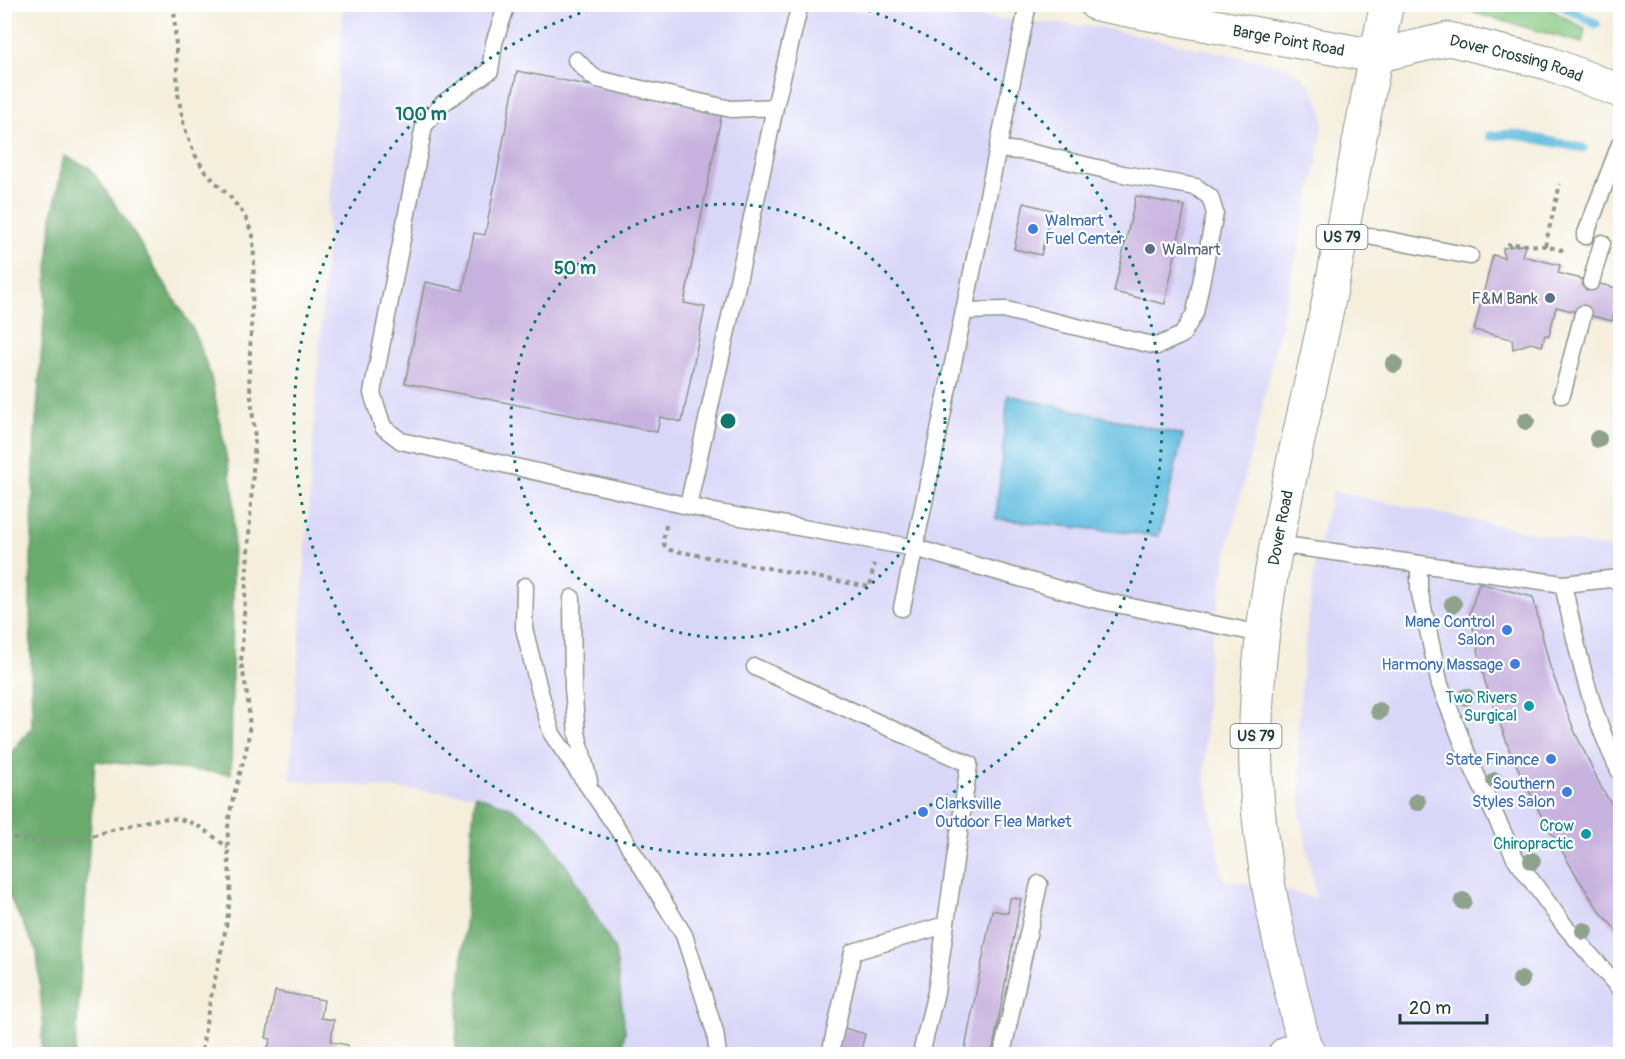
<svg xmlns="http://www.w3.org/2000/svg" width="1625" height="1059" viewBox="0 0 1625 1059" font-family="Pangolin,sans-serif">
<rect width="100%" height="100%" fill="#fff"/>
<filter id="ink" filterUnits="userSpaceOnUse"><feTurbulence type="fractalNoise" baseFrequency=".0167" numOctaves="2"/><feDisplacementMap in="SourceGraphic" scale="12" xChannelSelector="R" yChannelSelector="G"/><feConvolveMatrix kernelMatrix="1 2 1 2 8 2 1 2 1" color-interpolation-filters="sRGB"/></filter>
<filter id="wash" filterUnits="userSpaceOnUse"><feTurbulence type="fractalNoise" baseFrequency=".008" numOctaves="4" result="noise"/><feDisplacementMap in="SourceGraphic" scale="24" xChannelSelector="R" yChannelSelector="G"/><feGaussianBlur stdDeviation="1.35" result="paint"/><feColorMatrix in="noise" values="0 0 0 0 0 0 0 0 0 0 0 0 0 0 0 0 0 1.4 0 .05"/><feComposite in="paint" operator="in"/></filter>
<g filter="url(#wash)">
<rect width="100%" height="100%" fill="#f4eedb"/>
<path fill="#d9d7f8" d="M727,4L983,18L1098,27L1285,66L1299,74L1312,87L1321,106L1323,119L1317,164L1263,404L1229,542L1207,669L1205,776L1223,879L1316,898L1301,816L1298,730L1304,651L1317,551L1332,491L1619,551L1620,547V1054H455L475,795L290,780L343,5Z"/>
<path fill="#84c780" stroke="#52825a" stroke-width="1.5" d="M1464,5H1543L1585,29L1582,43L1478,14Z"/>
<path fill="#6bac6e" stroke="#457451" stroke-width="1.5" d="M64,156L90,168L123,216L194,331L211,377L234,496L231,774L95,761L75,1054H41L43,1024L37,952L8,894L5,893V760L32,727L30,596L35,435L52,218Z
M475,795L512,808L544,832L569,870L615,950L625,1031L621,1054H455Z"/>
<path fill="#62bde0" stroke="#407d8a" stroke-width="1.5" d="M1008,395L1183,435L1159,536L996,519Z"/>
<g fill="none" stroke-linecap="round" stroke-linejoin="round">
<path stroke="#62bde0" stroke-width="9" d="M1559,4L1596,24
M1490,136L1513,134L1583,148"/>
</g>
<g id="blocks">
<path fill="#c7b1de" d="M517,71L722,112L684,303L705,307L682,422L660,417L657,432L405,383L425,282L463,290L474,233L485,235Z
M1136,196L1185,206L1165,304L1114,292Z
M1024,203L1051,210L1041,255L1014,249Z
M1521,245L1525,246L1522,256L1560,265L1558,273L1620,289L1612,321L1556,307L1549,336L1545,335L1542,346L1531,343L1513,349L1512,339L1474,330L1493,255L1504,258L1503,248Z
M1479,583L1533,597L1550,667L1574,730L1602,789L1620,817V935L1598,909L1579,880L1543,819L1511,754L1485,682L1470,613Z
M1010,898L1021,899L992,1054H964L992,910L1008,913Z
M275,991L324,1000L321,1018L334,1020L331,1042L348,1045L346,1054H266L271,1039L266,1038Z
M844,1028L865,1034L860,1054H837Z"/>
</g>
</g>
<g filter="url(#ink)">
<use href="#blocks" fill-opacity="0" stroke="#8a9688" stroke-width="1.5"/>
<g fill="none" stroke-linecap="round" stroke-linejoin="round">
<g stroke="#8a9688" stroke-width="19">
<path id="lane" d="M507,4L494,43L490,71L443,103L424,126L372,393L383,427L401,441L719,513L915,548L1093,599L1261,634
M576,60L591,75L597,79L731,109L775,107
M1343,231L1470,256
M1585,236L1620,144
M1591,282L1602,243
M964,311L1006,310L1157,346L1182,335L1195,313L1215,213L1210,197L1196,187L1123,174L1029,152L998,149
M1562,395L1583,314
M688,506L759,186L775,107L800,4
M1277,544L1563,584C1577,648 1590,714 1620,772
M1419,565V589L1440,685L1471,764L1515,858L1564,925L1620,989
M1563,584L1620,578
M525,586L524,628L538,685L552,734L624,838L684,935L715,1032L718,1054
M572,598L573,688L577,733L589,781
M902,608L1028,4
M755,667L969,764L936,992L921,1054
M830,1054L853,952L945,925
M1002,1054L1039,884"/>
</g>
<g stroke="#8a9688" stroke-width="35">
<g id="street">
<path id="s1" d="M1096,4L1375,56"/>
<path d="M1285,1054L1304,1044"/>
</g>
</g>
<g stroke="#8a9688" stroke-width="35">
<g id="secondary">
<path id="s2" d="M1375,56L1449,39L1548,63L1620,91"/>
</g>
</g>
<g stroke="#8a9688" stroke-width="35">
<g id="primary">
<path id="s3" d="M1309,1054L1304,1044C1284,962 1263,879 1257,794C1247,636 1290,481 1323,328C1346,220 1363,111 1387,4"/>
</g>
</g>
<path stroke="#8a9688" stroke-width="4" stroke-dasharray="4.5 4.5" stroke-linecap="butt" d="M174,4L178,94L184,126L194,153L204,170L231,198L245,216L253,236L254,261L249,376L255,439L241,663C246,687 252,715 248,740C243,770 230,798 228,829C226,855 233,880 229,906C223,956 206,1004 202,1054
M1545,246L1560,184
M1511,247L1509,244L1545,246L1561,250L1566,247
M666,525C665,534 659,546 670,550L870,587L874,564
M4,836C25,840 52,845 73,841C99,835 153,815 177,819C196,821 213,836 228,848"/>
<use href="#lane" stroke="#fff" stroke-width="16"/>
<use href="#street" stroke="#fff" stroke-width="33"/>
<use href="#secondary" stroke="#fff" stroke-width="33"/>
<use href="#primary" stroke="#fff" stroke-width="33"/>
</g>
<g fill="#8fa38c">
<circle cx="1394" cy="364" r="9"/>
<circle cx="1526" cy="421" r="9"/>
<circle cx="1598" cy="439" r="9"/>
<circle cx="1453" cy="604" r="9"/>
<circle cx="1466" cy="697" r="9"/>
<circle cx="1379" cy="711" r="9"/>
<circle cx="1495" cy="781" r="9"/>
<circle cx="1417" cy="802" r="9"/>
<circle cx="1532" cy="861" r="9"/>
<circle cx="1463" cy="901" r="9"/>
<circle cx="1584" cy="931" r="9"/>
<circle cx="1521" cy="980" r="9"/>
</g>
</g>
<g fill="none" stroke="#0f766e" stroke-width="3" stroke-dasharray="3 6">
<circle cx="728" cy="421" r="217"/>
<path d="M851 5A434 434 0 1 1 605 5"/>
</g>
<g fill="#3f7fe0" stroke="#fff" stroke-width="2">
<circle cx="1033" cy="229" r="6"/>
<circle cx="1507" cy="630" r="6"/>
<circle cx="1515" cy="664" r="6"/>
<circle cx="1551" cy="759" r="6"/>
<circle cx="1567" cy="792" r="6"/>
<circle cx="923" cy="812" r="6"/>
</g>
<g fill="#5c6f8a" stroke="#fff" stroke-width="2">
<circle cx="1150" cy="249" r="6"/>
<circle cx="1550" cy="298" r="6"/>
</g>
<g fill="#0f9aa8" stroke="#fff" stroke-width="2">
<circle cx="1529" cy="706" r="6"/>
<circle cx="1586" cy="834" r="6"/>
</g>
<g text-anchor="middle" stroke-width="4.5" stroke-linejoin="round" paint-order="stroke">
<g fill="#fff" stroke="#627771" stroke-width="1.5">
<rect x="1316.5" y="225" width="51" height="24" rx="4.5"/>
<rect x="1230.5" y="724" width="51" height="24" rx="4.5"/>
</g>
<g font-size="15" font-weight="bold" fill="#1f3d34">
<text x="1342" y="242">US 79</text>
<text x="1256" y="741">US 79</text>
</g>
<g font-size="16" fill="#1f3d34" stroke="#fff">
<text dy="6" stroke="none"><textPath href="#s1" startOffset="196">Barge Point Road</textPath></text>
<text dy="6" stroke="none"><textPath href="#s2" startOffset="146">Dover Crossing Road</textPath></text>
<text dy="6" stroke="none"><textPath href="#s3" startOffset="534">Dover Road</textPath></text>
</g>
<g font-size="16" fill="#366cbe" stroke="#fff" text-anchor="end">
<text x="1045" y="226" text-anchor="start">Walmart<tspan x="1045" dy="18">Fuel Center</tspan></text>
<text x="1495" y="627">Mane Control<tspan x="1495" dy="18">Salon</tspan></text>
<text x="1503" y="670">Harmony Massage</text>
<text x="1539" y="765">State Finance</text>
<text x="1555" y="789">Southern<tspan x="1555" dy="18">Styles Salon</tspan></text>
<text x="935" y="809" text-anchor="start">Clarksville<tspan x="935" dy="18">Outdoor Flea Market</tspan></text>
</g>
<g font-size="16" fill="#4e5e75" stroke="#fff" text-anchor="start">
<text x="1162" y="255">Walmart</text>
<text x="1538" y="304" text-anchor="end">F&amp;M Bank</text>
</g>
<g font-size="16" fill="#0d838f" stroke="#fff" text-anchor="end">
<text x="1517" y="703">Two Rivers<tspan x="1517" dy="18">Surgical</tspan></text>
<text x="1574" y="831">Crow<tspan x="1574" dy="18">Chiropractic</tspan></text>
</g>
</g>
<circle cx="728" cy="421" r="9" fill="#0f766e" stroke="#fff" stroke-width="3"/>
<g font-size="18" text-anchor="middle" font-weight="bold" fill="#0f766e" stroke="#fff" stroke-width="4.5" stroke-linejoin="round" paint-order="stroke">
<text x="421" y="120">100 m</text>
<text x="575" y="274">50 m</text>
</g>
<rect width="1625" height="1059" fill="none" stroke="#fff" stroke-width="24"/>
<path d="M1400 1014v9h87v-9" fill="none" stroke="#1f3d34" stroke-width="3"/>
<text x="1409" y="1014" font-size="18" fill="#1f3d34" stroke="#ffffff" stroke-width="4.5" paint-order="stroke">20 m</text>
</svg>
